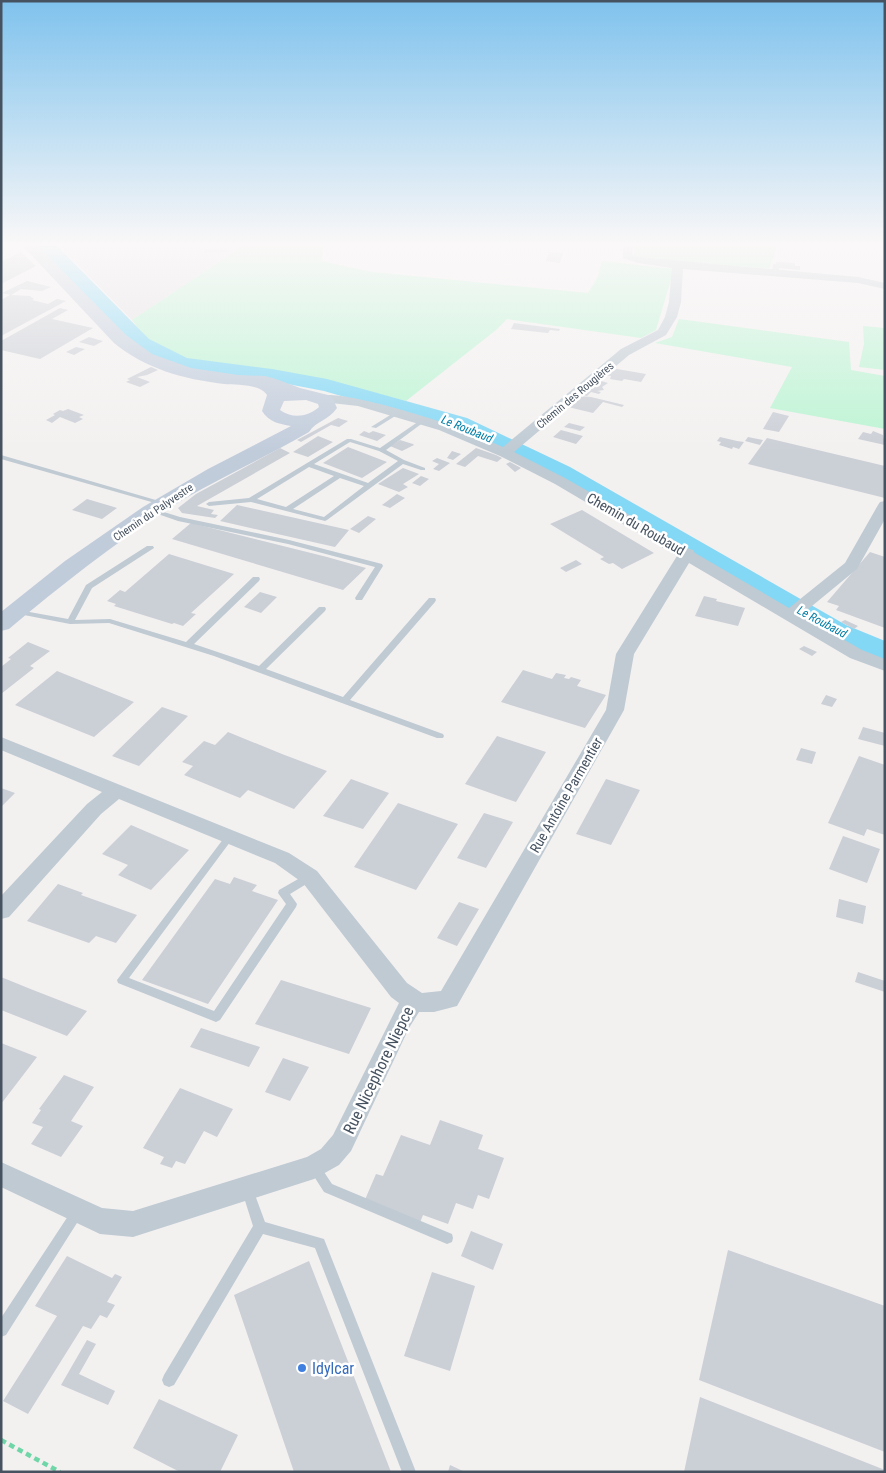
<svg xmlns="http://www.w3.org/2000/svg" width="886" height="1473" viewBox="0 0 886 1473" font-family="'Roboto Condensed',sans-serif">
<rect width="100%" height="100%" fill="#f3f0f0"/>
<path fill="#e4e1e2" d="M59,246H243L132,320Z"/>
<path fill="#bbf4d3" d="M243,246H324L321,261L372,272L588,293L598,277L602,261L674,269L656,330L641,338L507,319L496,330L406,401L324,380L207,366L186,360L148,341L132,320Z
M634,246H777L769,269L635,257Z
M679,319L849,342L851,370L885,376V429L770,408L792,367L655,343L672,337Z
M863,326L885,328V370L859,367L864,344Z"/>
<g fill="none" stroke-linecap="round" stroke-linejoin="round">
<path fill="#83d8f5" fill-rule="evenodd" d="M38,246H57L149,339L187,358L272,369L327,379L467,418L570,467L846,625L885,641V660L826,637L554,477L451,428L324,391L272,381L200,373L173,366L135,347Z"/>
</g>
<path fill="#cbcfd6" d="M229,248L228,252L204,253L205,249Z
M21,252L36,266L1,284V262Z
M549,252L563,253L560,263L546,261Z
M776,262L795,263V266H800V270L779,268V271L772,270L773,264H776Z
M27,281L51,287L42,291L21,289L11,295L2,293Z
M10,295L30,296L34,299L32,300L48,304L57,299L66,301L1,336V300Z
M60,308L68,310L52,319L93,328L40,359L1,350V341Z
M514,323L560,329L559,331L550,330L548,333L511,329Z
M89,337L99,340L103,341L94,346L79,342Z
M76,347L85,349L74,355L66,352Z
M151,367L158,370L147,375L137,377L150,382L140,387L126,382L130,380L127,379Z
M617,369L646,374L641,382L624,379L622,381L610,379L611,376L604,375L608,371Z
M598,380L608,383L602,387L604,390L597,391L601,392L599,394L591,392L587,396L580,394Z
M579,396L591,397L624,405L622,407L603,402L593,413L568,407Z
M68,409L84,415L79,417L83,419L75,423L60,417L52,423L46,420L55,415L53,414L60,410L63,411Z
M773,412L789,416L779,432L763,429Z
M338,418L348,421L339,427L331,425L301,442L297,440Z
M569,423L585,427L580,431L564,427Z
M561,430L583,436L576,444L553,437Z
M364,431L369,433L373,431L386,435L377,441L359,435Z
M873,431L883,435L885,445L858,439L863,432L871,434Z
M318,436L333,442L308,457L293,452Z
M720,437L737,441L744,442L739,449L733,447L732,449L719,445L721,442L717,441Z
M748,437L763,440L760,445L745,441Z
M767,438L885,466V498L748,464Z
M400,440L413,444L414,445L402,451L390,446Z
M348,447L387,462L362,478L323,463Z
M280,448L290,453L197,506L214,510L211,514L218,515L215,518L182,513L178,508L196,494Z
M476,448L496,455L502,458L497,462L478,456L465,467L456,464Z
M452,451L461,454L453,460L447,458Z
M437,458L450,463L439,471L433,469L439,464L432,461Z
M510,462L521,468L515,472L506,464Z
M403,468L419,474L403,484L408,487L399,492L378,484Z
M421,476L429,479L420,486L412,483Z
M397,494L405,498L390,508L382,505Z
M87,499L114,507L117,508L102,519L72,510Z
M237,505L349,530L335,547L220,521Z
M582,510L654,553L622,569L613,563L609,564L600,559L604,557L550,524Z
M368,516L376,519L359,533L350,529Z
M191,523L327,557L366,568L343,590L172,539Z
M870,552L885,557V628L836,610L839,606L827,602Z
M169,554L234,574L191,613L196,614L183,626L174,623L172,624L114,606L116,604L107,601L120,590L125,592Z
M576,560L582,564L566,572L560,568Z
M260,592L277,597L261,613L244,607Z
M704,596L717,599L716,601L745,608L738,626L695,616Z
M845,620L858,626L854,629L841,622Z
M28,642L50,651L30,666L34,668L1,694V667L11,659L8,658Z
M804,646L817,652L812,656L799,649Z
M523,670L552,679L556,673L566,675L564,678L569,679L571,677L581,680L577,686L606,695L585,728L501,702Z
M57,671L134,702L94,737L15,705Z
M826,695L837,699L832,707L821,704Z
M162,707L188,716L139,766L112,756Z
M863,727L885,733V746L858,739Z
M228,732L282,754L327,771L294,809L248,790L240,798L184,775L193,766L182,762L204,741L215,745Z
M497,736L546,752L516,802L465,784Z
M801,748L816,752L812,764L796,760Z
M859,756L885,765V835L867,829L864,836L828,823Z
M351,779L389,793L363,829L323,816Z
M606,779L640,790L611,845L576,834Z
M1,788L15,793L1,807Z
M398,803L458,824L416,890L354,867Z
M484,813L513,822L486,868L457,858Z
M131,825L189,850L151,890L118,875L128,865L102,854Z
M843,836L880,849L867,883L829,869Z
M234,877L257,885L252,891L278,900L208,1004L142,980L215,879L230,884Z
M58,884L83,893L81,895L137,915L116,943L96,936L89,943L27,921Z
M839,899L866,906L863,924L836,917Z
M459,902L479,909L457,946L437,938Z
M858,972L885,981V992L855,982Z
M1,977L33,990L87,1011L67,1036L1,1010Z
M281,980L371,1008L349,1054L255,1024Z
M201,1028L260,1047L249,1067L190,1047Z
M1,1043L37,1057L1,1104Z
M283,1058L309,1067L290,1101L265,1092Z
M64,1075L94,1087L71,1121L83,1126L61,1157L31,1144L43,1127L32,1123L41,1110L39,1109Z
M180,1088L233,1109L217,1137L204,1131L185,1164L176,1161L172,1168L160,1164L164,1157L143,1148Z
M440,1120L483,1135L478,1149L504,1158L489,1199L478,1195L473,1209L456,1203L448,1224L423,1215L419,1225L364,1202L376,1174L383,1176L401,1135L430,1145Z
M471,1231L503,1244L493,1270L461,1256Z
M728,1250L885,1306V1452L699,1380Z
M67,1256L112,1278L115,1274L122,1277L107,1302L115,1305L107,1318L100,1315L91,1329L83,1326L28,1414L3,1401L57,1316L35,1306Z
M309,1261L391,1472H294L234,1295Z
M432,1272L475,1286L450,1371L404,1356Z
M87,1340L96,1344L79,1374L115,1391L108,1405L61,1385Z
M700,1397L885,1470V1472H684Z
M159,1399L238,1435L220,1472H180L133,1448Z
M450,1465L465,1472H448Z"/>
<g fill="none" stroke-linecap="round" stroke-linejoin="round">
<path stroke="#6fd6a8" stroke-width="4.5" stroke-dasharray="5.5 4" stroke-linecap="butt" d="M1,1440L60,1472"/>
<path fill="#bfcad3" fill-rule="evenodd" d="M395,412L400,413L376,428L371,427Z
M422,419L424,420V422L386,450L404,460L425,468V470H421L403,464L327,520L325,521L251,502L209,506L206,504L209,502L249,498L347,439H351L380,448ZM350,442L379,451L398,461L368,483L314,464ZM309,467L334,476L286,507L257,499ZM340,478L364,486L324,517L293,509Z
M1,455L166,503L167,504L166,505H162L1,459Z
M154,509L180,517L289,540L382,564L383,566L362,600H356L355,598L375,567L288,544L178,521L152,512L151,511Z
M147,546H153L154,548L92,588L75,620L110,619L186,642L253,577H259L260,579L259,581L194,644L259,666L319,607H325L326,609L325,611L266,669L343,697L429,598H435L436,600L435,602L350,700L443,734L444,736L443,738H437L214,656L109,623L70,624L24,615L20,613L24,611L68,619L86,585Z
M230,833L233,834L235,836L233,838L129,978L214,1011L286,904L278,893L279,890L307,874H313L315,877L313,880L290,894L297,904L296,907L220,1020L216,1022L118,983L117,980L227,834Z
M314,1161L318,1163L332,1184L452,1234L453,1238L452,1242L447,1244L324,1192L308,1167L310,1163Z
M247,1182L251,1184L265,1222L324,1239L416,1472H402L315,1248L263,1234L174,1385L169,1387L164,1385L162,1380L164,1375L253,1226L241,1188L243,1184Z
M78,1205L82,1207L84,1211L82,1215L6,1335L1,1337V1318L74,1207Z"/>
<path fill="#bfcad3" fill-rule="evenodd" d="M623,246H633L632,254L640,257L858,277L885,283V289L858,283L683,269L681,302L677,317L666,335L629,355L514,452L565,478L687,548L693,550L695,553L789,608L845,563L878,505L880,502L885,501V519L857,569L801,615L862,650L885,659V671L850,658L689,563L634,654L624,710L457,1006L434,1012H419L409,1028L351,1151L339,1165L314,1179L133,1237L100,1234L1,1187V1162L102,1208L133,1211L307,1157L321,1149L333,1135L399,1003L391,997L303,883L275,863L119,799L101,814L9,917L1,919V896L87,804L102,792L1,750V737L289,853L317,871L407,983L422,993L441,991L606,710L616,654L677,556L555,484L500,456L439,430L358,406L322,402L316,398C326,385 431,418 450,425C468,431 486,440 503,447L621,349L658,330L665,317L669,302L672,268L638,263L623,258Z"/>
<path fill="#c1ccdb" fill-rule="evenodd" d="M23,246H38L126,335L152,354L191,368L238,375L265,376L276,379L300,388L328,395L332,397L337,408C329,420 316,421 309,432C268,456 225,475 184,499C122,537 65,582 9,629L1,631V612L65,561L143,507L208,469L291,426C279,424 269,422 262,411L267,395C260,384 237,385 224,384C183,379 146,369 114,343ZM306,400L318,404L319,407C308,417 292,419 280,410L284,401Z"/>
</g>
<linearGradient id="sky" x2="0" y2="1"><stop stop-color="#7fc2ed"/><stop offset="0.54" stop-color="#faf8f8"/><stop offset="1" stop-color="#faf8f8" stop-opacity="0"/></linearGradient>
<rect width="886" height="452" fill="url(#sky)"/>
<circle fill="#3f7fe0" stroke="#fff" stroke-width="2" cx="302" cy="1368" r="5"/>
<g text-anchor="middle" stroke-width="5" stroke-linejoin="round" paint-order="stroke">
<g font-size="11" fill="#465260" stroke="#fff">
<text transform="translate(575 395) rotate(-40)" y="4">Chemin des Rougières</text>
<text transform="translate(153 512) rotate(-34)" y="4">Chemin du Palyvestre</text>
</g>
<g font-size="12" font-style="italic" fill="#027ea8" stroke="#fff">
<text transform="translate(467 429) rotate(22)" y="4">Le Roubaud</text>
<text transform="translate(822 622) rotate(28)" y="4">Le Roubaud</text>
</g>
<g font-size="14" fill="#465260" stroke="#fff">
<text transform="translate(636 524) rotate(30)" y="5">Chemin du Roubaud</text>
<text transform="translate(566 795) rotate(-60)" y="5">Rue Antoine Parmentier</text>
</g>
<g font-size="16" fill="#465260" stroke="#fff">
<text transform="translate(378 1070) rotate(-64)" y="6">Rue Nicephore Niepce</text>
</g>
<g font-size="16" fill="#366cbe" stroke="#fff" text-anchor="start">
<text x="312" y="1374">Idylcar</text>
</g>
</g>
<rect width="886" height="1473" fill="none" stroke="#465260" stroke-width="5"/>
</svg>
